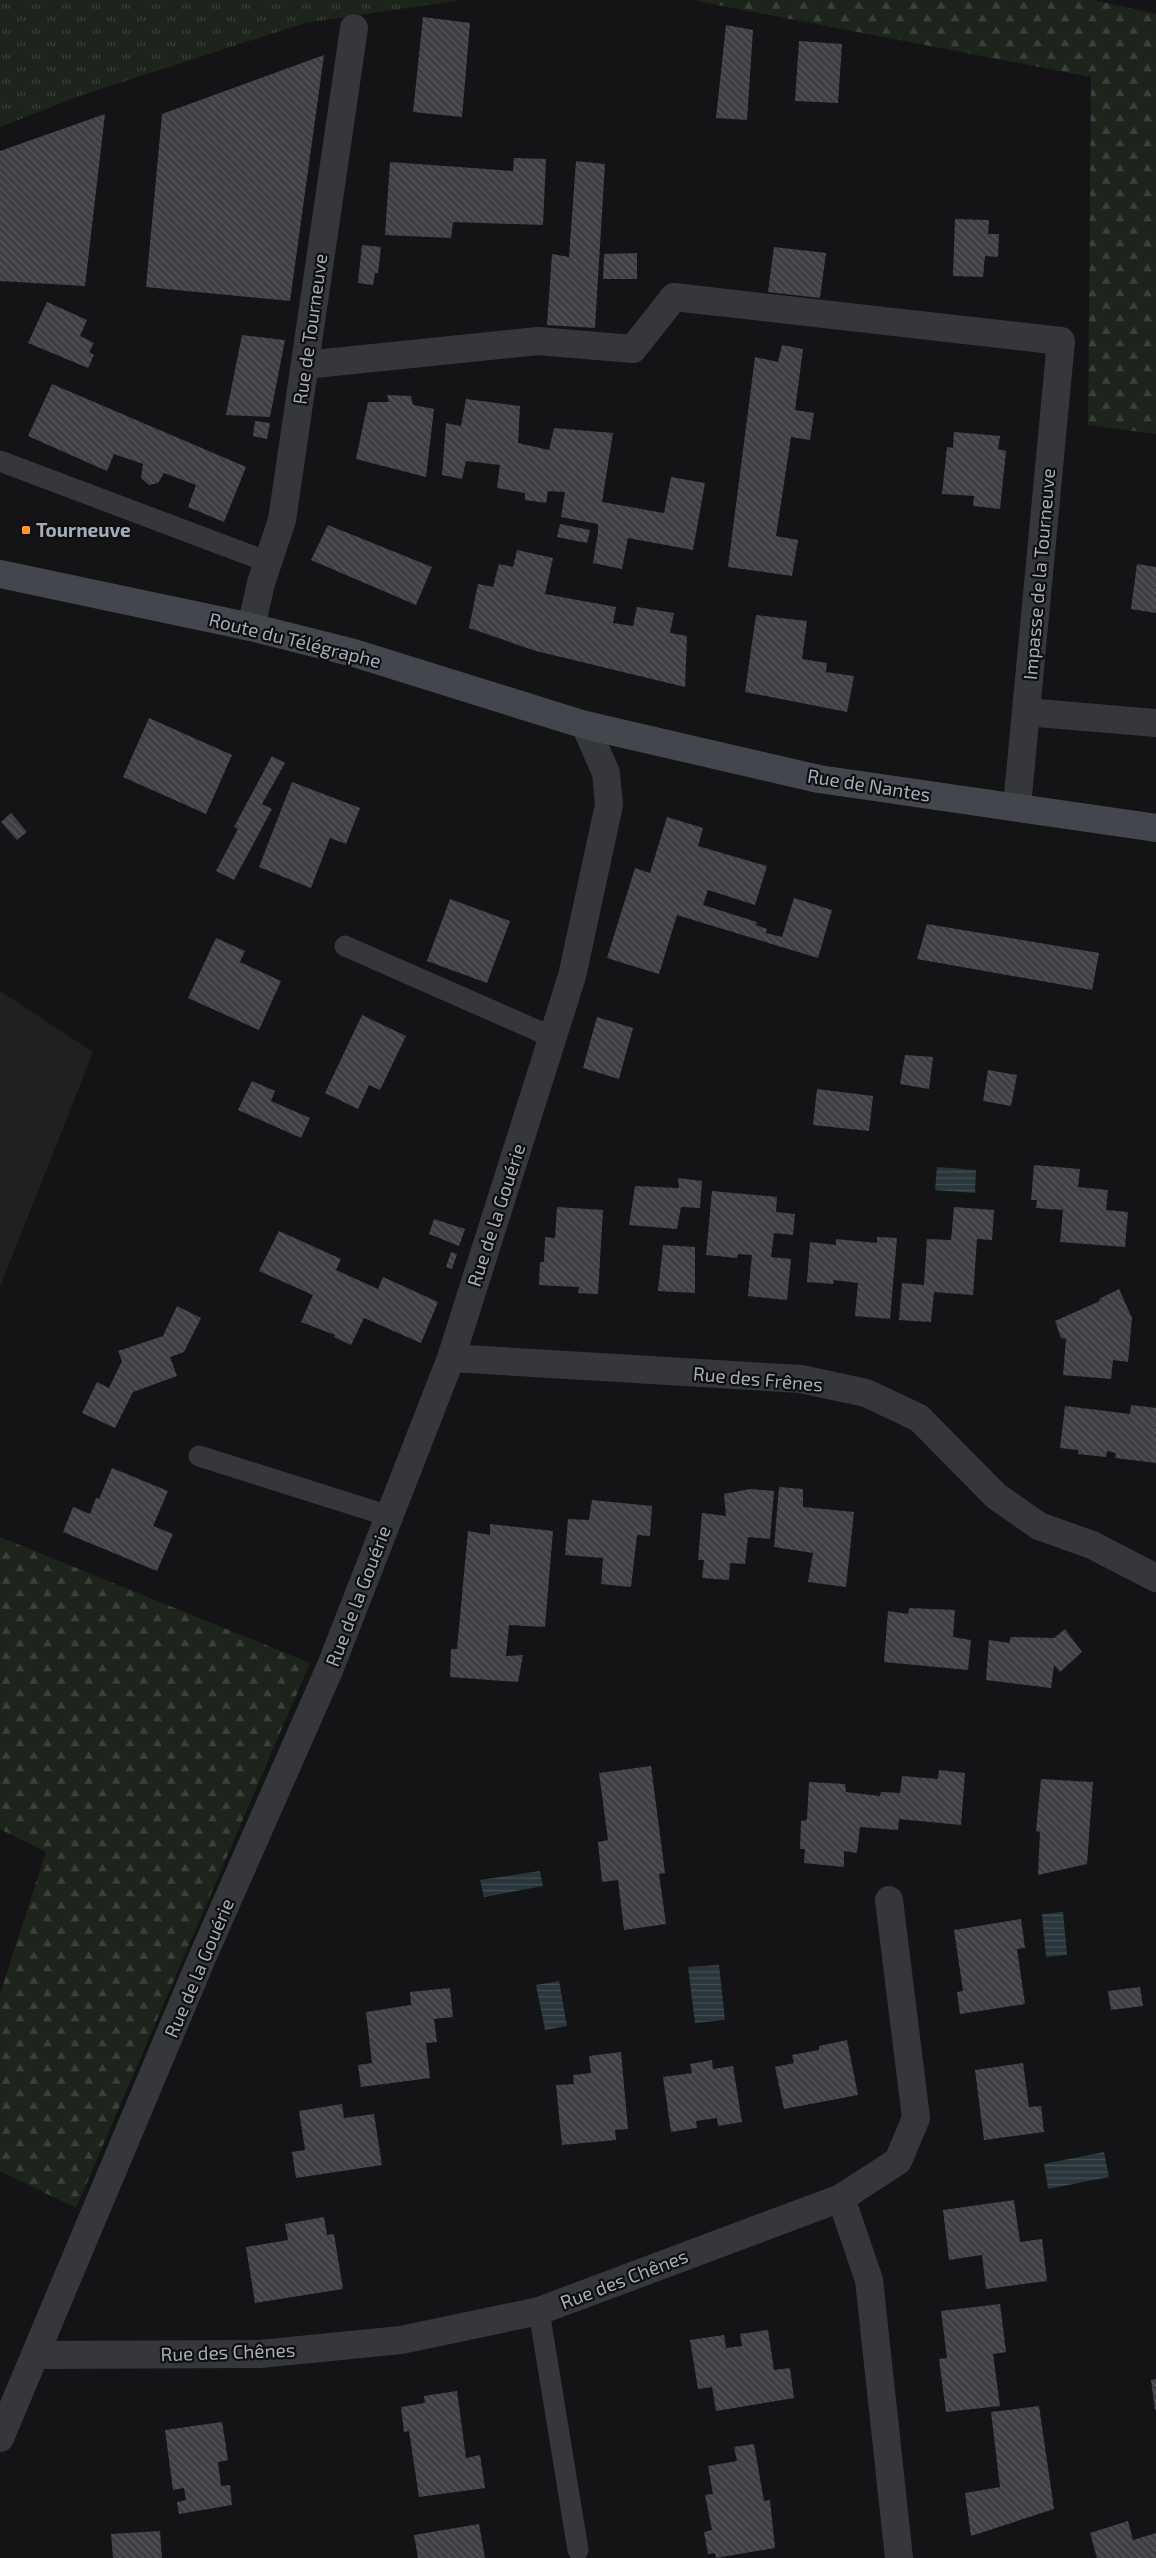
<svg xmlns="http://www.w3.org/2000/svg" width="1156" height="2558" viewBox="0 0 1156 2558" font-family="'Exo 2',sans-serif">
<defs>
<pattern id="grass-tufts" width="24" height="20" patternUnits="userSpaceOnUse" patternTransform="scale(1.25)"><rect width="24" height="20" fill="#1c241c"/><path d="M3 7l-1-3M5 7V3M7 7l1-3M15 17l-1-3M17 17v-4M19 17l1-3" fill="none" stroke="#3a413b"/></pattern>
<pattern id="forest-firs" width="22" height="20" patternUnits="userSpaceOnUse" patternTransform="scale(1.25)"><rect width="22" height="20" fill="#1c241c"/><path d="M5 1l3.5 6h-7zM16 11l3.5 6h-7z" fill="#3a413b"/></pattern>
<pattern id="water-rules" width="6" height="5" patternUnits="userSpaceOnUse" patternTransform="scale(1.25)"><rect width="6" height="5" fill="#29363b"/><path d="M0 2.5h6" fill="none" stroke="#455055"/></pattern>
<pattern id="building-back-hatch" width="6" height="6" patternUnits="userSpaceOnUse" patternTransform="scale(1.25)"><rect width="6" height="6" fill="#3e3f44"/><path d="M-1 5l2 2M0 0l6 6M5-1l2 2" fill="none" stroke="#57585d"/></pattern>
</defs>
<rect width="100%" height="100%" fill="#141416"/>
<path fill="#202023" d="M0,991L93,1052L0,1287Z"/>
<path fill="url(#grass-tufts)" d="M0,0H461L305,23L82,95L0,127Z"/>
<path fill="url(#forest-firs)" d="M692,0H1093L1156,14V434L1088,425L1091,77Z
M0,1537L310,1663L76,2208L0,2171V1994L46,1852L0,1829Z"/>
<path fill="url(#water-rules)" d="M937,1167L976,1170L975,1193L935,1190Z
M540,1871L543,1886L484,1897L480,1880Z
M1063,1912L1067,1955L1046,1957L1042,1914Z
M719,1965L725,2020L695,2023L688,1967Z
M559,1981L567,2026L545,2030L536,1985Z
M1104,2152L1109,2177L1048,2189L1044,2164Z"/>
<path fill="url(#building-back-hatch)" d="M423,17L470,23L462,117L413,112Z
M726,25L753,30L747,120L716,118Z
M799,41L842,44L838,103L795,101Z
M324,55L290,301L146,287L162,114Z
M105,114L85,286L0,281V151Z
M514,158L546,159L543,225L453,222L451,238L385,235L390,162L513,171Z
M576,161L605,164L595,328L547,325L552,254L569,257Z
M955,219L989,220L988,234H999L998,257L985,256L983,277L953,276Z
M362,245L381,247L378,273H375L373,285L358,283Z
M774,247L826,253L820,298L768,292Z
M637,253V279H603L604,254Z
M47,302L87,320L80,336L94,343L89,352L94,355L88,368L28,343Z
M242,335L285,340L270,417L226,415Z
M782,345L803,349L795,410L814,413L810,440L791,437L776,536L798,540L792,576L728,567L755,357L778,362Z
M52,384L246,467L224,522L188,507L196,485L164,473L158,483L149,485L141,478L143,464L114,454L107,471L28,436Z
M387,395L411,396L413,405L434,409L426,477L356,459L368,402H389Z
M466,399L520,406L518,443L549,450L554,428L613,433L602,502L664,513L671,477L705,483L693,550L628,538L622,569L593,563L598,532V524L561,517L565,492L548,491L546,503L525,500V493L497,488L500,465L466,461L462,479L442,475L446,423L461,426Z
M255,421L270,423L267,439L253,436Z
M954,432L1000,436L998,449L1006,451L1000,509L973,506L974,496L942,494L947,447L953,448Z
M560,524L590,530L587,543L557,537Z
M328,525L432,567L416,605L311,560Z
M517,550L553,558L545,594L616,607L613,623L633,626L637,607L674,613L670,633L687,636L685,687L536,651L469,628L478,584L493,587L499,564L513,567Z
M1137,564L1156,567V613L1131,609Z
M756,615L807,621L802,659L827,663L826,672L854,676L847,712L745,692Z
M149,718L232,755L206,814L123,777Z
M272,756L285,763L262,804L272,809L234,880L216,871L238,829L234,827Z
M292,782L360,808L346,844L330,838L311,888L259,867Z
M11,813L27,832L17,840L1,822Z
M667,817L703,828L698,846L767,866L755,905L708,890L703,905L757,922L756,925L767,929L766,933L782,937L794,898L832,910L818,958L677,915L659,974L607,958L635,868L650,873Z
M450,899L510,921L487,983L427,961Z
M927,924L1099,953L1092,990L917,959Z
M216,938L245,951L240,962L281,981L259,1030L188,998Z
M362,1015L406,1036L380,1090L369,1085L358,1109L325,1093Z
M597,1017L633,1028L619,1079L583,1068Z
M905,1055L933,1057L929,1089L900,1084Z
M988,1070L1017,1075L1011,1106L983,1101Z
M252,1081L275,1091L271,1101L310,1118L301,1138L238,1110Z
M817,1089L873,1096L869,1131L813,1125Z
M1034,1165L1080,1169L1078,1187L1108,1190L1106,1210L1128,1212L1125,1247L1060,1242L1063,1210L1036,1208L1037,1200H1031Z
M678,1178L702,1181L700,1208L681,1207L677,1229L629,1225L635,1186L679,1188Z
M712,1191L777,1197L776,1212L795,1214L793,1235L774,1233L771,1257L791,1259L787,1300L748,1296L752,1255L738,1254L737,1258L706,1255Z
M557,1207L603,1210L598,1294L578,1293L579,1287L539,1285L540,1262H544L545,1237L555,1238Z
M954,1207L994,1210L992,1240L977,1239L973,1295L934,1292L931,1322L899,1320L902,1283L924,1285L927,1239L951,1240Z
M434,1219L465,1229L459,1246L429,1234Z
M279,1231L341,1259L336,1270L378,1289L383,1277L438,1302L421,1343L364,1318L351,1345L334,1337L335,1335L301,1322L313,1295L259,1271Z
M877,1237L897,1238L890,1319L855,1316L858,1283L834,1280L833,1284L807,1282L810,1242L836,1245V1239L877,1243Z
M663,1245L695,1247V1293L658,1291Z
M451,1252L457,1254L452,1269L446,1267Z
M1119,1289L1132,1318L1128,1362L1113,1360L1111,1379L1063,1375L1066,1339L1061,1338L1055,1321L1100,1301L1099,1299Z
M177,1306L201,1318L184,1352L170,1357L177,1376L133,1392L115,1428L82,1413L97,1382L109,1388L122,1361L118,1351L163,1336Z
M1131,1405L1156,1408V1463L1115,1458L1116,1453L1107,1451L1106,1457L1078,1454V1450L1060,1448L1065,1406L1130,1414Z
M112,1468L168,1491L153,1526L173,1534L157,1571L63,1532L73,1507L90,1514L96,1498L99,1499Z
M779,1487L803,1489V1507L854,1512L846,1587L808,1582L813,1553L774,1547Z
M750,1489L774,1491L770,1539L748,1537L745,1564L730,1563L729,1580L702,1578L704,1560H698L702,1513L726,1516L724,1494Z
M592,1500L652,1506L650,1536L637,1535L631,1587L601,1584L603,1558L565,1555L568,1519L589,1520Z
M490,1524L553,1531L545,1627L509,1625L506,1656L523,1655L518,1682L450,1677L451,1649H457L468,1531L490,1535Z
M909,1608L955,1610L953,1637L971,1640L968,1670L884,1662L888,1611L908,1614Z
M1065,1629L1082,1652L1060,1672L1054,1665L1051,1688L986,1680L989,1640L1009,1643L1011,1637L1054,1638Z
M651,1766L665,1873L659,1874L666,1924L624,1930L618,1880L602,1882L598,1842L608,1840L599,1773Z
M939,1770L965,1773L961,1825L899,1819L898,1830L860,1827L857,1853L844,1851V1867L804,1863L805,1849H800L801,1821L807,1820L809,1782L845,1784L846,1792L880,1796L881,1792L900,1793L902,1776L938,1779Z
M1041,1779L1093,1782L1087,1864L1038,1875L1040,1832L1036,1831Z
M1021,1919L1025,1948L1017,1949L1025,2004L960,2014L957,1992L963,1991L954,1930Z
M1140,1987L1143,2006L1111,2010L1108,1991Z
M450,1988L453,2017L434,2019L437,2042L426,2043L430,2078L361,2087L358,2065L372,2063L366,2012L411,2005L410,1992Z
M847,2040L858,2095L784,2109L775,2067L794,2063L792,2055L819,2050V2046Z
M621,2052L628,2129L615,2130L616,2140L562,2145L556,2085L574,2084L573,2075L591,2073L589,2056Z
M712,2060L713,2069L733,2066L742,2122L718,2126L717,2118L696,2121L697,2128L671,2132L663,2077L692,2073L690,2064Z
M1023,2063L1029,2107L1041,2106L1044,2132L984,2140L975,2070Z
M342,2104L344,2118L374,2114L382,2165L296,2178L292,2152L305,2150L299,2111Z
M1014,2200L1020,2242L1042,2239L1047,2281L986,2289L982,2255L949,2260L943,2210Z
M324,2217L327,2235L334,2234L343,2289L255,2303L246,2247L288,2240L285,2224Z
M1000,2304L1006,2352L993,2354L1000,2406L946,2412L939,2359L947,2358L941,2311Z
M768,2330L774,2370L790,2368L794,2398L716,2411L712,2387L698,2389L690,2340L724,2335L726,2348L742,2346L740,2334Z
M1156,2379V2410H1155L1151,2380Z
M457,2391L466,2458L480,2455L485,2488L419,2497L409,2431L404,2432L401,2407L425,2403L424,2396Z
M1039,2406L1054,2509L971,2536L965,2493L1000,2487L991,2412Z
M222,2422L228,2460L218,2462L221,2486L230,2485L232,2505L179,2514L177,2502L186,2500L184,2488L173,2490L165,2430Z
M754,2444L764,2501L770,2500L775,2548L716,2558L715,2553L708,2554L704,2532L712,2530L705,2495L713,2494L708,2466L737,2461L734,2447Z
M1128,2521L1133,2540L1156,2533V2558H1097L1090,2533Z
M479,2524L485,2558H418L414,2535Z
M160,2531L162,2558H113L111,2534Z"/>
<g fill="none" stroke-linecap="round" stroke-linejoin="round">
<path stroke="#35373b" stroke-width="21" d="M0,461L268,562
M345,946L552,1037
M199,1456L389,1516
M539,2311L578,2550"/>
<path stroke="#35373b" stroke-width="28" d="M305,365L538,341L633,349L674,297L1061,341L1017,806
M251,627L261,583L282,520L354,28
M1026,712L1156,723
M451,1358L801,1379L866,1393L919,1418L996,1496L1039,1526L1092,1545L1156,1578
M841,2198L898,2161L916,2118L889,1900
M35,2355L260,2354L401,2340L539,2311L841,2198L869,2280L899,2558
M0,2438L202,1958L330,1668L451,1358L572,976L609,805L606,773L585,725"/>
<path stroke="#43464c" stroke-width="28" d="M0,574L251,627L354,653L585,725L819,779L1156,828"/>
</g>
<rect fill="#ff9523" stroke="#0f0f11" stroke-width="2" x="21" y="525" width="10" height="10" rx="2.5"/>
<g text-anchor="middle" stroke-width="4.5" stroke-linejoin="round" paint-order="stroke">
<g font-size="19" fill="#a5adb8" stroke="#0f0f11">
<text transform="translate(310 329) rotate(-82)" y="7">Rue de Tourneuve</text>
<text transform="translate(1039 574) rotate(-85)" y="7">Impasse de la Tourneuve</text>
<text transform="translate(295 640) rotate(14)" y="7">Route du Télégraphe</text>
<text transform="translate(869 785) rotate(9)" y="7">Rue de Nantes</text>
<text transform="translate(496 1215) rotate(-72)" y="7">Rue de la Gouérie</text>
<text transform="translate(758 1379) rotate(5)" y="7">Rue des Frênes</text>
<text transform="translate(358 1596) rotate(-69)" y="7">Rue de la Gouérie</text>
<text transform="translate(199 1968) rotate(-67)" y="7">Rue de la Gouérie</text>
<text transform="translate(624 2279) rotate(-21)" y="7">Rue des Chênes</text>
<text transform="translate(228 2352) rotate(-2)" y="7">Rue des Chênes</text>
</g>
<g font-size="19" font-weight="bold" fill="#a5adb8" stroke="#0f0f11" text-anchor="start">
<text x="36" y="537">Tourneuve</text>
</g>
</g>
</svg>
